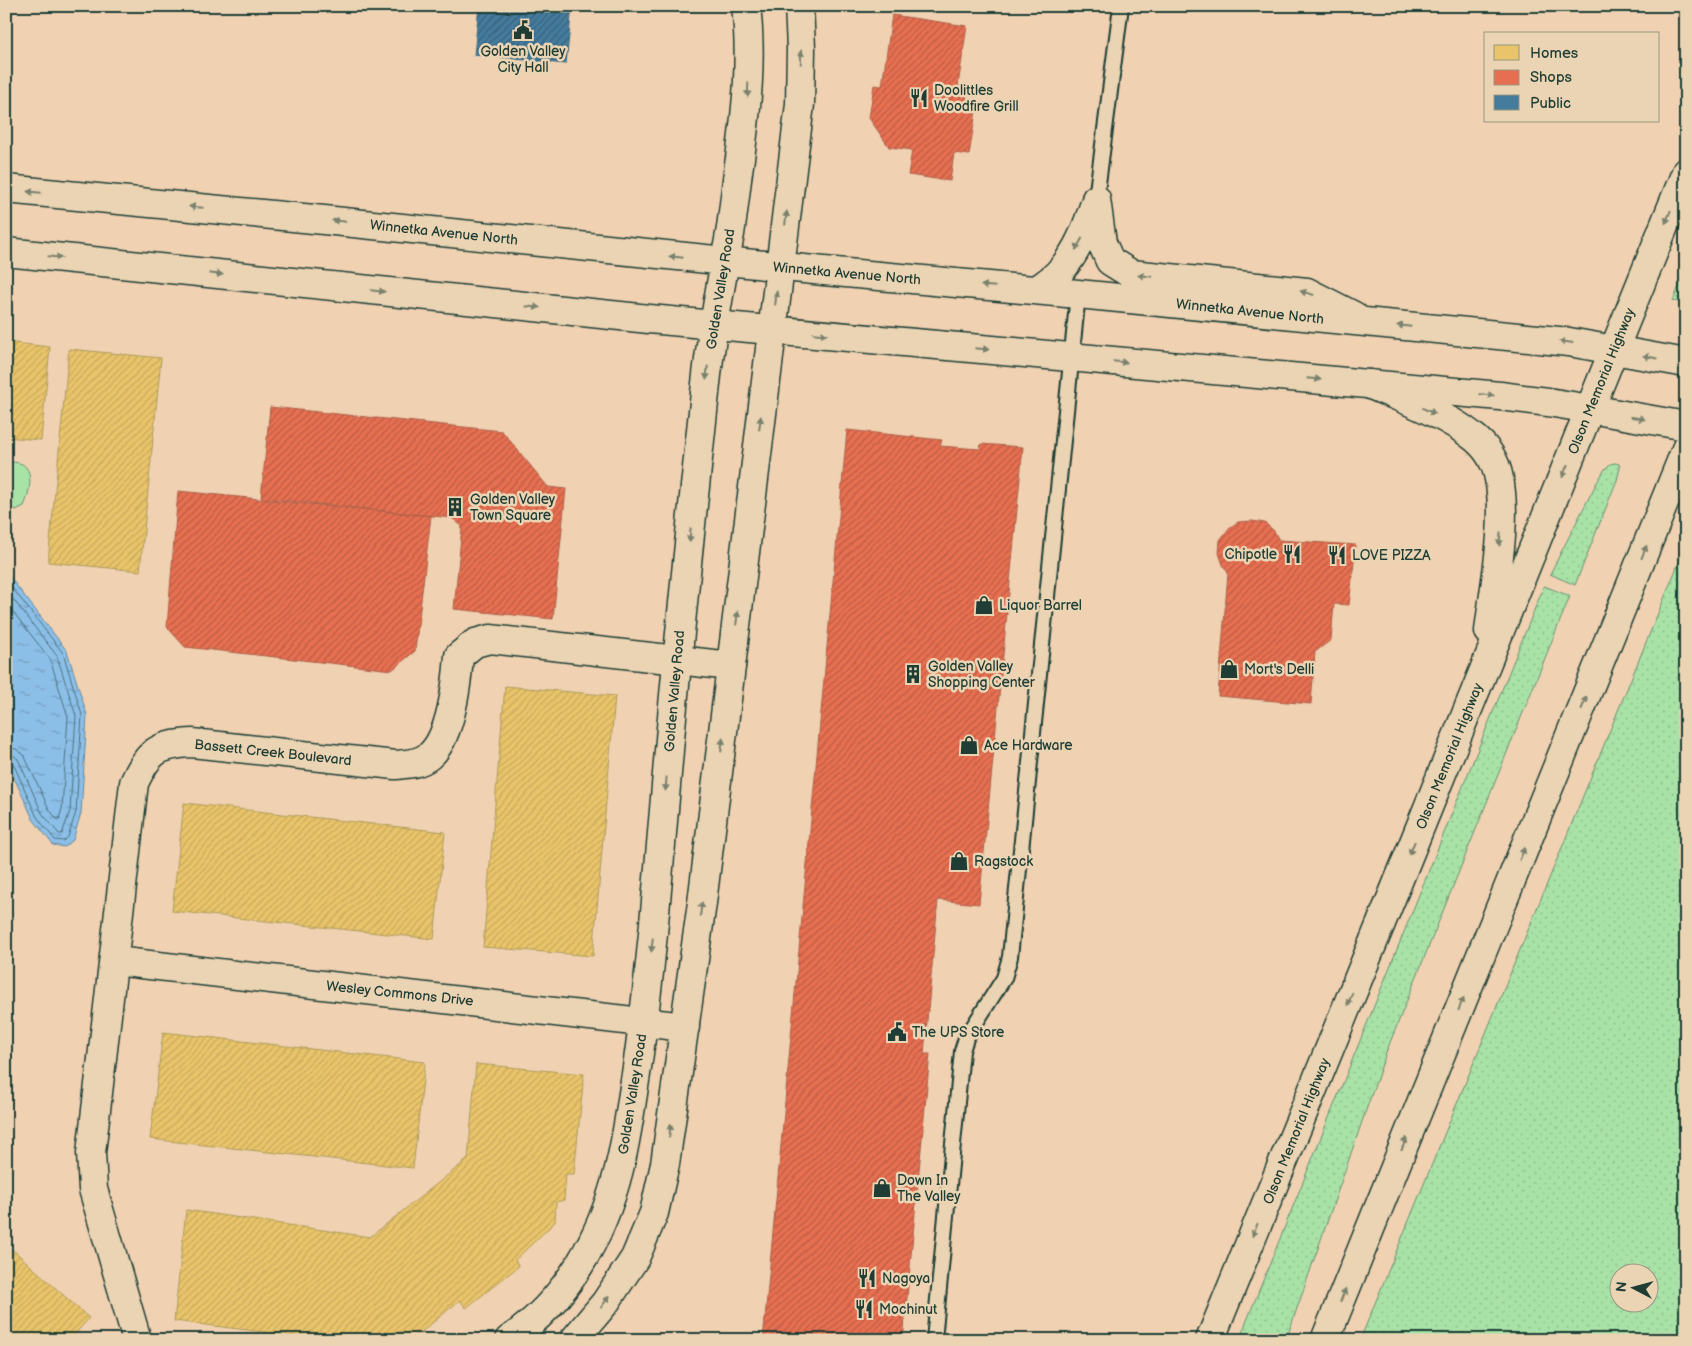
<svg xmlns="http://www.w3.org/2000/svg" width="1692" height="1346" viewBox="0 0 1692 1346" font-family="'Balsamiq Sans',sans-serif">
<defs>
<pattern id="grass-dots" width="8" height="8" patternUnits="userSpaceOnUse" patternTransform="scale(1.25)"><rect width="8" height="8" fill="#a9e2a7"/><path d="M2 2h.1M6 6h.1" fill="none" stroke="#91c390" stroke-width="1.8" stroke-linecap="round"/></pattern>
<pattern id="water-ripples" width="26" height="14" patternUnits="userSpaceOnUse" patternTransform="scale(1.25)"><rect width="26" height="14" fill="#8cbfe8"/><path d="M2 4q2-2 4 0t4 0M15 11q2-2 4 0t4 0" fill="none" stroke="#729cbd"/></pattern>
<pattern id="homes-hatch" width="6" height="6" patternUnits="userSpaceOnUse" patternTransform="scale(1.25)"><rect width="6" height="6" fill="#e9c46a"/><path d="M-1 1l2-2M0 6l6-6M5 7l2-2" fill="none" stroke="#c7a95c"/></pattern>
<pattern id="shops-hatch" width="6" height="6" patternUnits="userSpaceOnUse" patternTransform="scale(1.25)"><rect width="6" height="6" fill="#e76f51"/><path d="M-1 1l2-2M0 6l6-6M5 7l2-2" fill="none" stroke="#bb5c44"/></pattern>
<pattern id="public-hatch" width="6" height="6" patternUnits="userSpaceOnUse" patternTransform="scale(1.25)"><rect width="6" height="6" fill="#457b9d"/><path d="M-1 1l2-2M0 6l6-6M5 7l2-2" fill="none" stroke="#36617a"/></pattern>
</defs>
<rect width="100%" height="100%" fill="#f0d1b2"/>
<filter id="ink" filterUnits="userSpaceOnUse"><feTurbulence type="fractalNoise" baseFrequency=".02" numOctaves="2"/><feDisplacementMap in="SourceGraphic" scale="10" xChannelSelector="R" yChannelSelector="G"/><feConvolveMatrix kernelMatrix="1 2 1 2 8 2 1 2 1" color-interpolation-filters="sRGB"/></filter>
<g filter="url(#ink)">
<path fill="url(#grass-dots)" stroke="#64906e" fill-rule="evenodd" d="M1686,269V303L1673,301Z
M1615,463L1619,464L1620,468L1617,480L1575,585L1550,574L1596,484L1605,469L1610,464Z
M1686,545V1340H1360ZM1620,1274H1650V1304H1620Z
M1544,586L1570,596L1387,1050L1286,1340H1239Z"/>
<path fill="#a9e2a7" stroke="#64906e" d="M6,462C11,462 18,462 22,464C35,471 29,495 24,506L16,510L6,505Z"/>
<path fill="url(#water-ripples)" stroke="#608ba0" d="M6,572L67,651L87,715L81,813L73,840L65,847L53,845L33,819L6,760Z"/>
<path fill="url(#homes-hatch)" stroke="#ac9c5a" d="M6,342L50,347L41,440L6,437Z
M69,349L161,358L140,571L48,562Z
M505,686L615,696L593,956L483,947Z
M184,803L445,832L434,939L172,911Z
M163,1032L425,1062L413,1168L150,1139Z
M476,1064L584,1074L574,1174H566L564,1200L556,1202L555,1222L515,1260L519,1266L466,1308L460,1300L419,1334L397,1332L393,1337L365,1335L364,1340H327L174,1321L186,1210L370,1237L468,1159Z
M12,1249L89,1318L70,1340H6V1256Z"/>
<path fill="url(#shops-hatch)" stroke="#ab6048" d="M892,15L967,26L958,85L968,86L965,109L976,111L969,155L954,153L950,181L908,175L912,150L889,147L869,118L874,85L882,86Z
M270,407L502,431L548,487L566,489L553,619L454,609L462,526L452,518L261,498Z
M847,430L942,440L940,446L980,449L981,444L1023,447L979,904L938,900L924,1054H930L903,1340H763Z
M178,491L431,516L415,651L392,670L185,647L167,627Z
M1252,521L1265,523L1274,531L1279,540L1356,545L1349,605L1334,604L1331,640L1315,652L1311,704L1218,696L1228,573L1223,565L1219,553L1220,540L1229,528L1238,522Z"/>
<path fill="url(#public-hatch)" stroke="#3a687e" d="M479,6H572L566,64L474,55Z"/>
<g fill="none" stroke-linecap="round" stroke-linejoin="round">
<path stroke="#4b717c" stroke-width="1" d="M6,580L63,653L82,715L76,812L68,837L64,841L55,840L37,817L13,763L6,760
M6,590L57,656L76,716L70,811L62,834H59L42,813L18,759L13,755L6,754
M6,603L50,659L68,717L62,809L59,819L56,818L49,809L24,755L16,749L6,747"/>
<g stroke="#1f3d34" stroke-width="18">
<path id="service" d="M1096,199L1121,6
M934,1340L962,1051L966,1038L1004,978L1010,957L1078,294"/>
</g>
<g stroke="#1f3d34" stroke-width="31">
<path id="minor" d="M115,961L685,1027
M137,1340L93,1189L91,1153L134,783C149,751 157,745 192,743L395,765C407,764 419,764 429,756C451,738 457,683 459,656L475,643L490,639L731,666"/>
</g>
<g stroke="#1f3d34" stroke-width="31">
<path id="tertiary" d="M1614,350L1686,363
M1590,409L1686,426
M509,1340C567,1300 602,1237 619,1169C627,1138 631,1105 636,1074C650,982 657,890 665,798C676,660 691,522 706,384C711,334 721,284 730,234C734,209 736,183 740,158C747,107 752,57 746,6
M574,1340L605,1303L635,1258L654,1213L665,1164L702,903L800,104L801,48L799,6"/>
</g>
<g stroke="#1f3d34" stroke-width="31">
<path id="secondary" d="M6,189L324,220L824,271L1078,294L1569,342L1614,350
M1096,199L1102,243L1110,261L1131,274L1307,292L1354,316
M6,252L649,319L1500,396L1548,402L1590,409
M1037,290C1045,284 1055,278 1061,270C1078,251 1087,227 1095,203"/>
</g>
<g stroke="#1f3d34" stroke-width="31">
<path id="trunk" d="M1369,384C1400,398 1445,414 1471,435C1486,446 1496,461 1499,479C1508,522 1494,587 1489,631
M1210,1340L1393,894L1686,172
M1325,1340L1686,449"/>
</g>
<use href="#service" stroke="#ead4b3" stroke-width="14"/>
<use href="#minor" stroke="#ead4b3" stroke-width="28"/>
<use href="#tertiary" stroke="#ead4b3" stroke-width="28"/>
<use href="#secondary" stroke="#ead4b3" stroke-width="28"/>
<use href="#trunk" stroke="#ead4b3" stroke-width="28"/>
</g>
<defs><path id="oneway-solid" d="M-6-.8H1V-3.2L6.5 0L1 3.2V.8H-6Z" transform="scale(1.25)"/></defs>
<g fill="#7a816d">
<use href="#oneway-solid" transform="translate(801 57) rotate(-88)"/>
<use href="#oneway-solid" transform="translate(748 90) rotate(92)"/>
<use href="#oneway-solid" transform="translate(34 192) rotate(-175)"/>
<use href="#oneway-solid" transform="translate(196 207) rotate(-175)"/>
<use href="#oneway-solid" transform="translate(1668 217) rotate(112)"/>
<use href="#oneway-solid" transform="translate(786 218) rotate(-83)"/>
<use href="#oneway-solid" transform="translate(339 221) rotate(-174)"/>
<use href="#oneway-solid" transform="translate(1079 244) rotate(119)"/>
<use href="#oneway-solid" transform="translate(55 257) rotate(6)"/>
<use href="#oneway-solid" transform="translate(676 257) rotate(-174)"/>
<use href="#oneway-solid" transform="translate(216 274) rotate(6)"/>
<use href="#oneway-solid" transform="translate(1145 276) rotate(-174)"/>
<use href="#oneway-solid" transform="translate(988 286) rotate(-175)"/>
<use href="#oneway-solid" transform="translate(378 291) rotate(6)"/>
<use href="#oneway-solid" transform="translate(1307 293) rotate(-164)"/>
<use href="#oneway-solid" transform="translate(776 298) rotate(-83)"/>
<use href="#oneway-solid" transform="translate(533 307) rotate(6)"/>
<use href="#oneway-solid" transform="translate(1404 326) rotate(-174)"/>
<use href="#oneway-solid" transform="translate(820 334) rotate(5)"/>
<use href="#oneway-solid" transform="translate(1566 342) rotate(-173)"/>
<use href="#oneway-solid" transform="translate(982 349) rotate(5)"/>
<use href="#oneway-solid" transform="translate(1650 357) rotate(-169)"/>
<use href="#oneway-solid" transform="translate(1120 362) rotate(5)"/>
<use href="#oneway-solid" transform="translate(707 373) rotate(96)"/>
<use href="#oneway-solid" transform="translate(1314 379) rotate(5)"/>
<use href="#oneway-solid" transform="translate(1487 395) rotate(5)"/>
<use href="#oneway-solid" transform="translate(1429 411) rotate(24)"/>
<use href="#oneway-solid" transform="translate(1638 418) rotate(10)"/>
<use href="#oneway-solid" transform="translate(760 423) rotate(-83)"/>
<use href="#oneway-solid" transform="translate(1565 471) rotate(112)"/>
<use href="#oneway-solid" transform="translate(690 535) rotate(96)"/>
<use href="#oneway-solid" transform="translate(1500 539) rotate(95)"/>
<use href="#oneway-solid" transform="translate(1644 552) rotate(-68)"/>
<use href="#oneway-solid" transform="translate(737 618) rotate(-83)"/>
<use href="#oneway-solid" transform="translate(1584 703) rotate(-68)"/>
<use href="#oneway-solid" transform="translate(722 745) rotate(-83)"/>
<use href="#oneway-solid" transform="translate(666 784) rotate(95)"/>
<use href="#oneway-solid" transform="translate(1412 848) rotate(112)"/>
<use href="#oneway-solid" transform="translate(1522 854) rotate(-68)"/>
<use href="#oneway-solid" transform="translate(701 909) rotate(-82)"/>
<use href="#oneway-solid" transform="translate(652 945) rotate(96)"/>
<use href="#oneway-solid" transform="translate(1350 999) rotate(112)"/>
<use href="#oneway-solid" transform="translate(1461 1004) rotate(-68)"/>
<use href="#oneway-solid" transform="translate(670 1131) rotate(-82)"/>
<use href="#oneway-solid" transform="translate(1404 1144) rotate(-68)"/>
<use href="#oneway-solid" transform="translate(1255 1230) rotate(112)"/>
<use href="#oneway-solid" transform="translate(1343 1295) rotate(-68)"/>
<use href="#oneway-solid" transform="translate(605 1302) rotate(-54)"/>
</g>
</g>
<defs>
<g id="civic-bare" transform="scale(1.5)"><path d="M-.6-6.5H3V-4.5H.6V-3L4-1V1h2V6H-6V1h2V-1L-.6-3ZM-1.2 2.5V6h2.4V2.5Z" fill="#1f3d34" stroke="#ead4b3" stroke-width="2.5" paint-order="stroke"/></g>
<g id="restaurant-bare" transform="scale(1.5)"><path d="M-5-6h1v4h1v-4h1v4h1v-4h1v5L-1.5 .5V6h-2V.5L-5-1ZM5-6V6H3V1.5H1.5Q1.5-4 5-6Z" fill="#1f3d34" stroke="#ead4b3" stroke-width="2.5" paint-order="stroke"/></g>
<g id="building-bare" transform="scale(1.5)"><path d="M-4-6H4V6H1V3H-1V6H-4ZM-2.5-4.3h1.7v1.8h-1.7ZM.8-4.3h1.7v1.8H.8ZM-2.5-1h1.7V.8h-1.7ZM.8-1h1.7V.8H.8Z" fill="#1f3d34" stroke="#ead4b3" stroke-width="2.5" paint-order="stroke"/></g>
<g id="shop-bare" transform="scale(1.5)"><path d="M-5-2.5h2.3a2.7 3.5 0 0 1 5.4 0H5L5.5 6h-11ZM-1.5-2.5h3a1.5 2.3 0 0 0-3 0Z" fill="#1f3d34" stroke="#ead4b3" stroke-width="2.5" paint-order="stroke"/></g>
</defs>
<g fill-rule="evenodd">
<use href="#civic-bare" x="523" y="30"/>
<use href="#restaurant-bare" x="919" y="98"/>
<use href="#building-bare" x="455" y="507"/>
<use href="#restaurant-bare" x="1292" y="554"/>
<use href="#restaurant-bare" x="1337" y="555"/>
<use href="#shop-bare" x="984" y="605"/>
<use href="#shop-bare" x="1229" y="669"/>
<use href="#building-bare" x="913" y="674"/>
<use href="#shop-bare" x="969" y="745"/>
<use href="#shop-bare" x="959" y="861"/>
<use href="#civic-bare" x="897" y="1032"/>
<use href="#shop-bare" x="882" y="1188"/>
<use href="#restaurant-bare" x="867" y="1278"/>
<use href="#restaurant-bare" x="864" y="1309"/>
</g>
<g text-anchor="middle" stroke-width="5" stroke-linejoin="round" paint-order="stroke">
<g font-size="14" fill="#1f3d34" stroke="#ead4b3" text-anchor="start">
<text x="523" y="56" text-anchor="middle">Golden Valley<tspan x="523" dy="16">City Hall</tspan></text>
<text x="934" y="95">Doolittles<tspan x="934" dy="16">Woodfire Grill</tspan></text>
<text x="470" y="504">Golden Valley<tspan x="470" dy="16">Town Square</tspan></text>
<text x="1277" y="559" text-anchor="end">Chipotle</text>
<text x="1352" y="560">LOVE PIZZA</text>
<text x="999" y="610">Liquor Barrel</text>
<text x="928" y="671">Golden Valley<tspan x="928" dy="16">Shopping Center</tspan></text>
<text x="1244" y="674">Mort's Delli</text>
<text x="984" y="750">Ace Hardware</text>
<text x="974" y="866">Ragstock</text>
<text x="912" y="1037">The UPS Store</text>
<text x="897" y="1185">Down In<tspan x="897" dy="16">The Valley</tspan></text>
<text x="882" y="1283">Nagoya</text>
<text x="879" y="1314">Mochinut</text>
</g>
<g font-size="14" fill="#1f3d34" stroke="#ead4b3">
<text transform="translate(444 232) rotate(6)" y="5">Winnetka Avenue North</text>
<text transform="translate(847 273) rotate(5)" y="5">Winnetka Avenue North</text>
<text transform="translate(720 289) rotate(-81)" y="5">Golden Valley Road</text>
<text transform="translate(1250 311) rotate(6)" y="5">Winnetka Avenue North</text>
<text transform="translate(1601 381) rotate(-68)" y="5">Olson Memorial Highway</text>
<text transform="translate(674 691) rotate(-85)" y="5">Golden Valley Road</text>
<text transform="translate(273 752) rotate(6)" y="5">Bassett Creek Boulevard</text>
<text transform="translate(1449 756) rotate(-68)" y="5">Olson Memorial Highway</text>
<text transform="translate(400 993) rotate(6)" y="5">Wesley Commons Drive</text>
<text transform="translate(632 1094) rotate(-81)" y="5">Golden Valley Road</text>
<text transform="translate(1296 1131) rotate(-68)" y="5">Olson Memorial Highway</text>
</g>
</g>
<rect width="1692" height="1346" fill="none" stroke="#ead4b3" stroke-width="25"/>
<rect x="12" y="12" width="1667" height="1321" fill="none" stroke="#1f3d34" stroke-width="2" filter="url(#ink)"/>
<rect x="1484" y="32" width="175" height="90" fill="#ead4b3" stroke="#999880"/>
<rect x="1494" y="45" width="25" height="15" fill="#e9c46a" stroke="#999880"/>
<text x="1530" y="58" font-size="15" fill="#1f3d34">Homes</text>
<rect x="1494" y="70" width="25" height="15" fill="#e76f51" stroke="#999880"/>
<text x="1530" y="82" font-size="15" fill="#1f3d34">Shops</text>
<rect x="1494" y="95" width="25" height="15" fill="#457b9d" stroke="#999880"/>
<text x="1530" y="108" font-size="15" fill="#1f3d34">Public</text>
<g transform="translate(1634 1288) rotate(276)"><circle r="24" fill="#ead4b3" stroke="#999880"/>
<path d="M0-4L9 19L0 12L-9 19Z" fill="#1f3d34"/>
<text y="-8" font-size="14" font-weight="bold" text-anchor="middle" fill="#1f3d34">N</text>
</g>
</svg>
